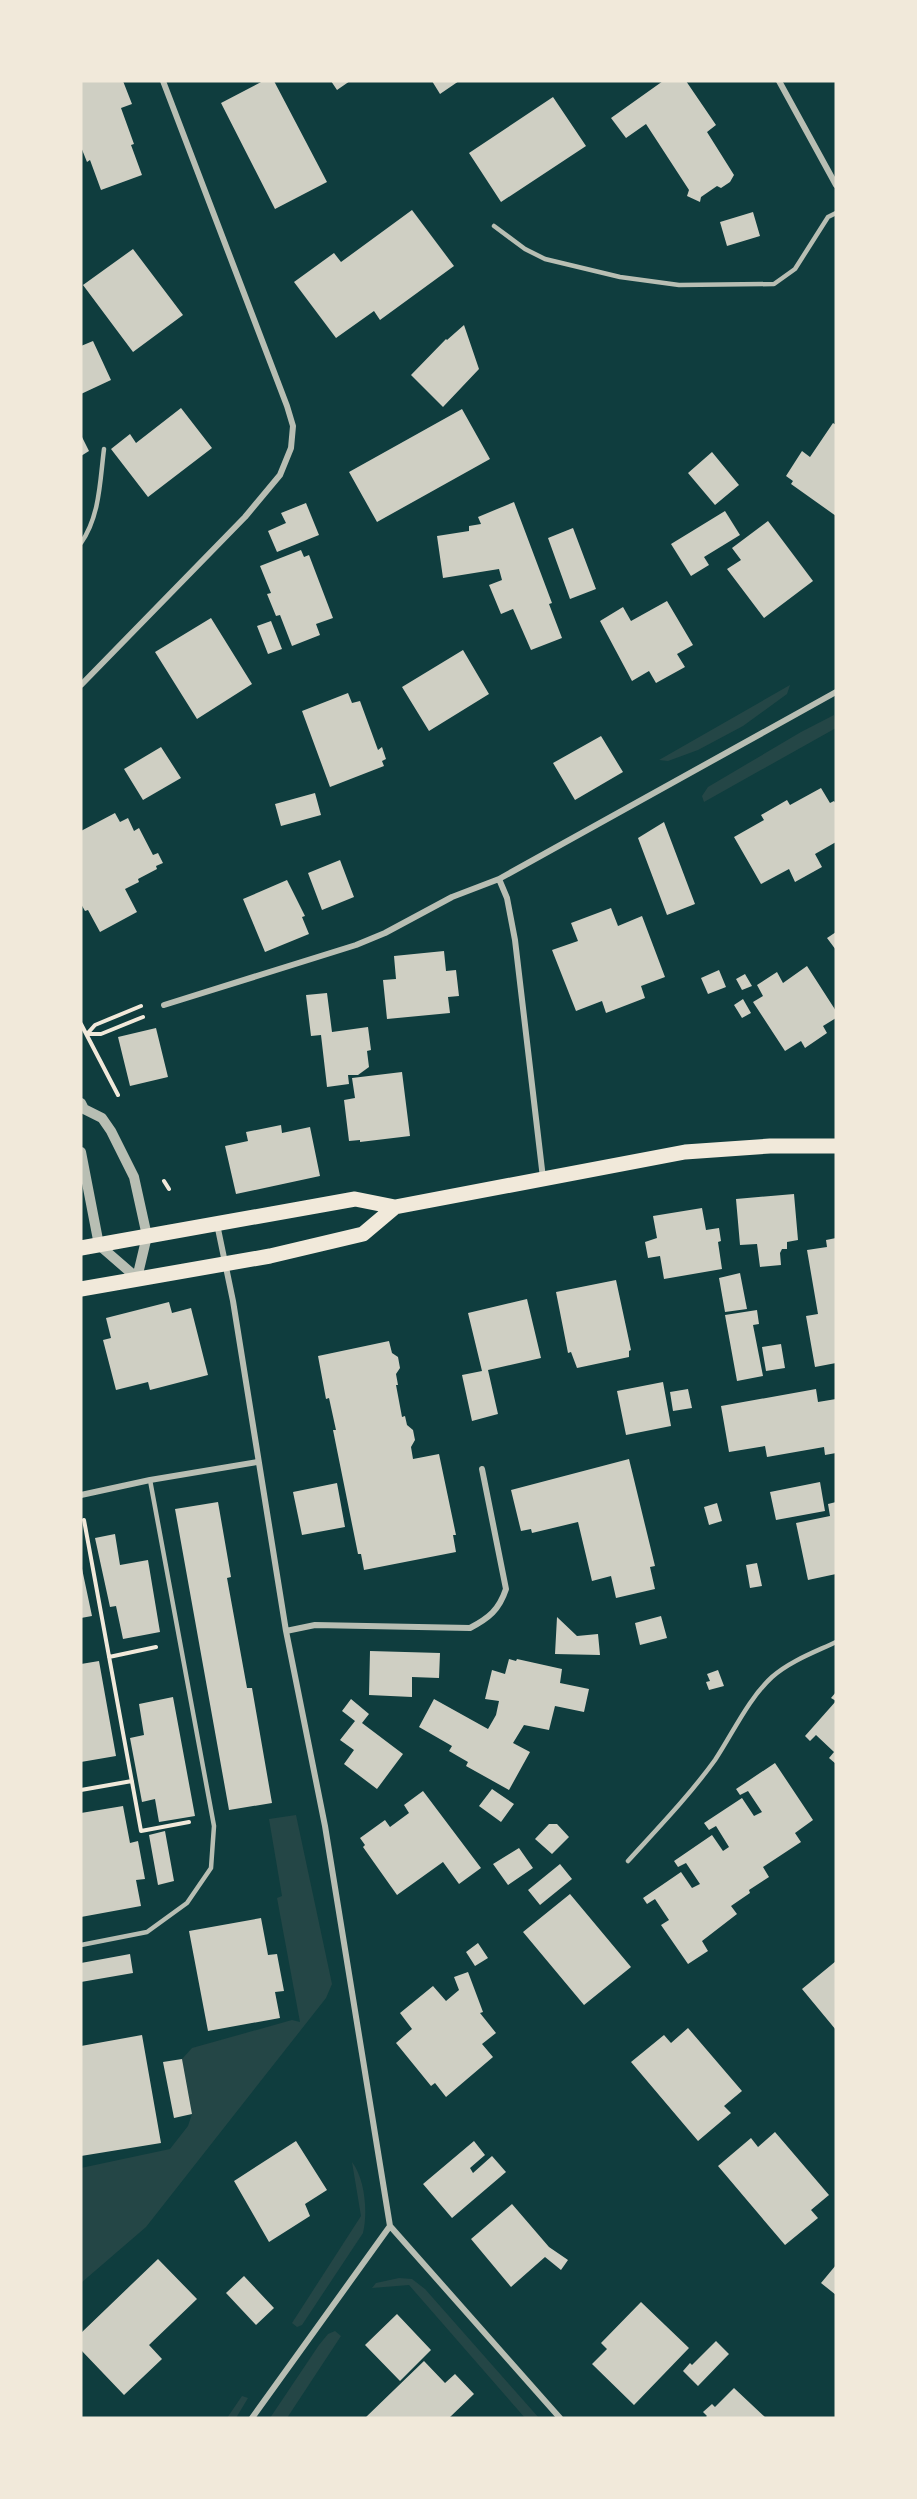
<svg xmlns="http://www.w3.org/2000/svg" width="917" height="2499" viewBox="0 0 917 2499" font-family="'PT Serif',serif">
<rect width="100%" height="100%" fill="#0f3d3e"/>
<path fill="#244646" d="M790,685L787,694L743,726L698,750L668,761L659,760Z
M834,715L836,728L704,802L702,796L708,787L801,732Z
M296,1815L332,1984L326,1998L146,2227L81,2283V2168L170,2149L188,2126L192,2114L182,2059L192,2048L292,2020L300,2022L277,1898L282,1896L269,1819Z
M352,2162C365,2179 368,2212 363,2233L302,2325L297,2327L292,2323L361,2216Z
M399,2278L412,2279L425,2289L539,2418H525L409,2285L372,2288L376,2283Z
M335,2331L341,2336L287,2418H270L319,2345L328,2334Z
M242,2396L248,2398L236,2418H227Z"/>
<path fill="#cfcfc3" d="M81,81H123L132,104L121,108L134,144L131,145L142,175L101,190L90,160L87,162L81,147Z
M263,81H274L327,182L275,209L221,103Z
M331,81H350L337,90Z
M432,81H459L440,94Z
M663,81H686L716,125L707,132L734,175L730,182L721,188L717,186L701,197L700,202L687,196L689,190L646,124L626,138L611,118Z
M553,97L586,146L501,202L469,153Z
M412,210L454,266L380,320L374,311L336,338L294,282L334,253L341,262Z
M753,212L760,236L727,246L720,222Z
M133,249L183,315L133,352L83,285Z
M464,325L479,369L443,407L411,375L446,339L447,340Z
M93,341L111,380L81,394V346Z
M181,408L212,448L148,497L111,449L130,434L136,443Z
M462,409L490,459L377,522L349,472Z
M833,423L836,425V516L791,484L793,481L786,476L802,451L810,457Z
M81,435L89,451L81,456Z
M712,452L739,485L715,505L688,473Z
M514,502L552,603L549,604L562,638L531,650L513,609L501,614L489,585L502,580L499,569L443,578L437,536L469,531V526L481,524L478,517Z
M306,503L319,535L277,552L268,531L286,523L281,513Z
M725,511L740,535L704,557L709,565L691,576L671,544Z
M768,521L813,581L764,618L727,569L741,560L732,548Z
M573,528L596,589L570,599L548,538Z
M301,550L304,557L309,555L333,618L316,624L320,635L292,646L280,615L276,616L267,594L271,593L260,566Z
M667,601L693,645L677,654L685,667L656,683L649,671L632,681L600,621L623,607L631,621Z
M211,618L252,684L197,719L155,652Z
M271,621L282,649L268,654L257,626Z
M463,650L489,694L429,731L402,687Z
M348,693L352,703L360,701L378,750L382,747L386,759L382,761L384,766L330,787L302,711Z
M601,736L623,772L575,800L553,763Z
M161,747L181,778L143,800L124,769Z
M821,788L830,803L834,801L836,804V842L815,854L822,867L795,882L789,869L761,884L734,837L764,820L761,815L787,800L790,805Z
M315,793L321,815L281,826L275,804Z
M115,813L120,822L128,818L134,831L139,828L153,855L158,853L163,863L156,866L157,869L138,879L139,882L125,889L137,912L100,932L88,910L85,911L81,904V831Z
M664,822L695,904L667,915L638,838Z
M340,860L354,897L322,910L308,873Z
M287,880L305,916L302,917L309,934L265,952L243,899Z
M611,908L618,926L642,916L665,977L641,986L645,998L606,1013L602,1001L576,1011L552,950L578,941L571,923Z
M836,932V950L827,938Z
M444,951L446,971L456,970L459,996L448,997L450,1013L387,1019L383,980L396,979L394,956Z
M807,966L836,1011V1018L823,1026L827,1033L805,1048L801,1041L785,1051L753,1002L763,996L757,985L777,972L783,983Z
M719,970L726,987L708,994L701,978Z
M745,974L752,986L742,990L736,979Z
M327,993L332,1032L368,1027L371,1050L367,1051L369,1067L358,1075H348L349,1084L327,1087L321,1035L311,1036L306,995Z
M743,999L751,1013L742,1018L734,1005Z
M156,1028L168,1077L130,1086L118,1037Z
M402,1072L410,1136L360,1142V1140L349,1141L344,1100L355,1098L352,1078Z
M281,1125L282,1133L310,1127L320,1176L236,1194L225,1146L248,1141L246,1132Z
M794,1194L798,1240L787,1242V1249H782L780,1253L781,1265L760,1267L757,1244L740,1245L736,1199Z
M702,1208L706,1230L719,1228L721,1241L718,1242L722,1269L664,1279L660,1256L648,1258L645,1242L657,1238L653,1216Z
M836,1238V1363L815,1367L806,1316L818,1314L807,1250L827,1247L826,1240Z
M740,1273L747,1309L725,1312L719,1278Z
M616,1280L631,1350L629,1351V1357L577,1368L571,1352L568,1353L556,1292Z
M527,1299L541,1358L488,1370L498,1414L472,1421L462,1375L482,1371L468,1313Z
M169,1302L172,1313L191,1308L208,1375L150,1390L148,1382L116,1390L103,1340L111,1338L106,1318Z
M757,1310L759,1324L753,1325L763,1376L737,1381L725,1315Z
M389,1341L392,1353L398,1357L400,1368L396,1374L398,1385H396L402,1417L405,1416L407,1425L413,1430L415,1440L411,1447L413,1459L439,1454L456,1535H453L456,1552L364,1570L361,1554H358L333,1430H336L329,1398L326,1399L318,1356Z
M781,1344L785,1368L766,1371L762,1347Z
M663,1382L671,1426L626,1435L617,1391Z
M688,1389L692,1408L673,1411L670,1392Z
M816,1389L818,1402L836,1399V1453L825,1455L824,1447L767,1457L765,1446L729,1452L721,1406Z
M629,1459L655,1566L650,1567L655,1589L616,1598L611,1576L592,1581L578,1522L532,1533L531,1529L521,1531L511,1490Z
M820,1482L825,1511L776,1520L770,1492Z
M337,1483L345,1527L302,1535L293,1492Z
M218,1502L231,1577L227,1578L247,1688H252L272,1803L229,1810L175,1509Z
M836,1502V1574L808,1580L796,1523L830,1516L828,1504Z
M717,1503L722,1521L709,1525L704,1507Z
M115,1534L120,1565L148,1560L160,1632L123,1639L116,1606L110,1607L95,1538Z
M757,1563L762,1586L750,1588L746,1565Z
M81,1564L92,1616L81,1618Z
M661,1616L667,1638L640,1645L635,1623Z
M557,1617L577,1636L598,1634L600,1655L555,1654Z
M370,1651L440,1653L439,1678L412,1677V1697L369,1695Z
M509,1659L516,1661L517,1659L562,1669L560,1683L589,1689L584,1712L555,1706L549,1730L524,1725L513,1743L530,1752L509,1790L466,1766L468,1762L449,1751L452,1746L419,1727L434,1699L488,1729L496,1715L499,1701L485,1699L492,1670L505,1674Z
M99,1661L116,1756L81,1762V1664Z
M718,1670L724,1686L709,1690L706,1682L710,1681L707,1674Z
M836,1692V1764L829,1758L834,1752L816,1735L810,1741L805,1736L836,1701L831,1698Z
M173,1697L195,1816L159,1822L155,1799L142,1802L130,1738L144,1735L139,1704Z
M351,1699L369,1714L362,1723L403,1754L377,1789L344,1764L354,1750L340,1740L355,1721L342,1711Z
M775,1763L813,1820L795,1833L801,1842L763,1867L769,1877L749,1890L750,1893L731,1906L737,1914L702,1941L708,1951L688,1964L661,1925L669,1920L655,1899L647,1904L643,1898L681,1872L692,1888L700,1884L686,1863L678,1867L674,1861L712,1835L723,1851L729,1847L716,1826L709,1830L704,1823L742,1798L754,1816L762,1812L748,1791L740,1795L736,1789Z
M492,1789L514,1804L501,1822L479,1806Z
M423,1791L481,1868L459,1884L443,1862L397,1895L363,1847L365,1845L360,1838L385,1820L390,1827L409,1813L404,1805Z
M123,1806L130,1843L138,1841L145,1879L136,1880L141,1906L81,1917V1813Z
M549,1824H557L569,1837L552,1854L535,1839Z
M165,1831L174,1881L158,1885L149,1835Z
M519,1848L533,1868L508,1885L493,1864Z
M560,1864L572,1879L540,1905L528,1890Z
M570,1894L631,1967L584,2005L523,1932Z
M261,1918L268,1955L277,1954L284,1991L275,1992L280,2018L208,2031L189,1931Z
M478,1943L488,1958L475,1966L466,1952Z
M130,1954L133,1973L81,1982V1963Z
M836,1961V2030L802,1989Z
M468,1972L483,2012L480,2013L496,2033L482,2044L493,2057L446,2097L435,2083L431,2086L396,2043L412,2029L400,2013L433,1986L446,2001L459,1990L454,1977Z
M688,2028L742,2091L724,2106L731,2113L698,2141L631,2062L664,2035L671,2043Z
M142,2035L161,2143L81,2156V2046Z
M182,2059L192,2114L174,2118L163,2062Z
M775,2132L829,2195L811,2210L818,2218L785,2245L718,2166L751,2138L758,2147Z
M296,2141L327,2190L305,2204L310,2216L269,2242L234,2181Z
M474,2141L485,2155L470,2168L473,2173L492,2156L506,2172L452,2218L423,2184Z
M512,2204L549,2247L568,2260L561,2270L545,2257L511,2287L471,2239Z
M158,2259L197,2299L149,2345L162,2359L124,2395L81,2350V2333Z
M836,2265V2295L821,2283Z
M244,2276L274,2308L256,2325L226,2293Z
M641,2302L689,2348L634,2405L592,2364L607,2349L601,2343Z
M397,2314L431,2350L400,2381L365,2345Z
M716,2341L729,2354L698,2386L683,2371L690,2363L692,2365Z
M424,2361L445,2383L455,2374L474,2394L449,2418H365Z
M734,2388L766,2418H705L707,2416L703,2412L712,2404L715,2407Z"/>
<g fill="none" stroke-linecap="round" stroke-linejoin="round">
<path stroke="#f1e9da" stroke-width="4" d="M81,1024L118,1095
M87,1034L95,1025L141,1006
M87,1034H101L143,1017
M164,1181L169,1189
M84,1520L141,1831L189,1822
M109,1657L156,1647
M81,1790L132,1781"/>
<path stroke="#b8beb3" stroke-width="4.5" d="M494,226L525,249L545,259L620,277L679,285L774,284L795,269L828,217L836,213
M81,543C100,516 100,480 104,449
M628,1861C658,1828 689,1796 715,1760C733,1733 748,1699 772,1677C790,1661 815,1652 836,1642
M81,1945L147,1932L187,1903L211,1868L214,1826L150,1480"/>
<path stroke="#b8beb3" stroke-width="6" d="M779,81L836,185
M81,685L245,517L280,475L291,448L293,426L287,406L163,81
M499,879L507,898L515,940L543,1178
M164,1005L356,945L385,933L452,897L499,879L836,692
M217,1224L233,1301L286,1631L325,1826L390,2226L252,2418
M81,1495L150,1480L257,1462
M286,1631L315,1625L470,1628C489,1618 499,1610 506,1589L482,1469
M390,2226L560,2418"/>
<path stroke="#b8beb3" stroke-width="10" d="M81,1103L84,1109L102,1118L111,1131L134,1177L147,1236L137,1278L99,1245L81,1152"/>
<path stroke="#f1e9da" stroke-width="15" d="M81,1248L355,1199L395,1207L685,1152L770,1146H836
M81,1289L270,1256L363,1234L395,1207"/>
</g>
<rect width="917" height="2499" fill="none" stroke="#f1e9da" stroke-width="165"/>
</svg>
